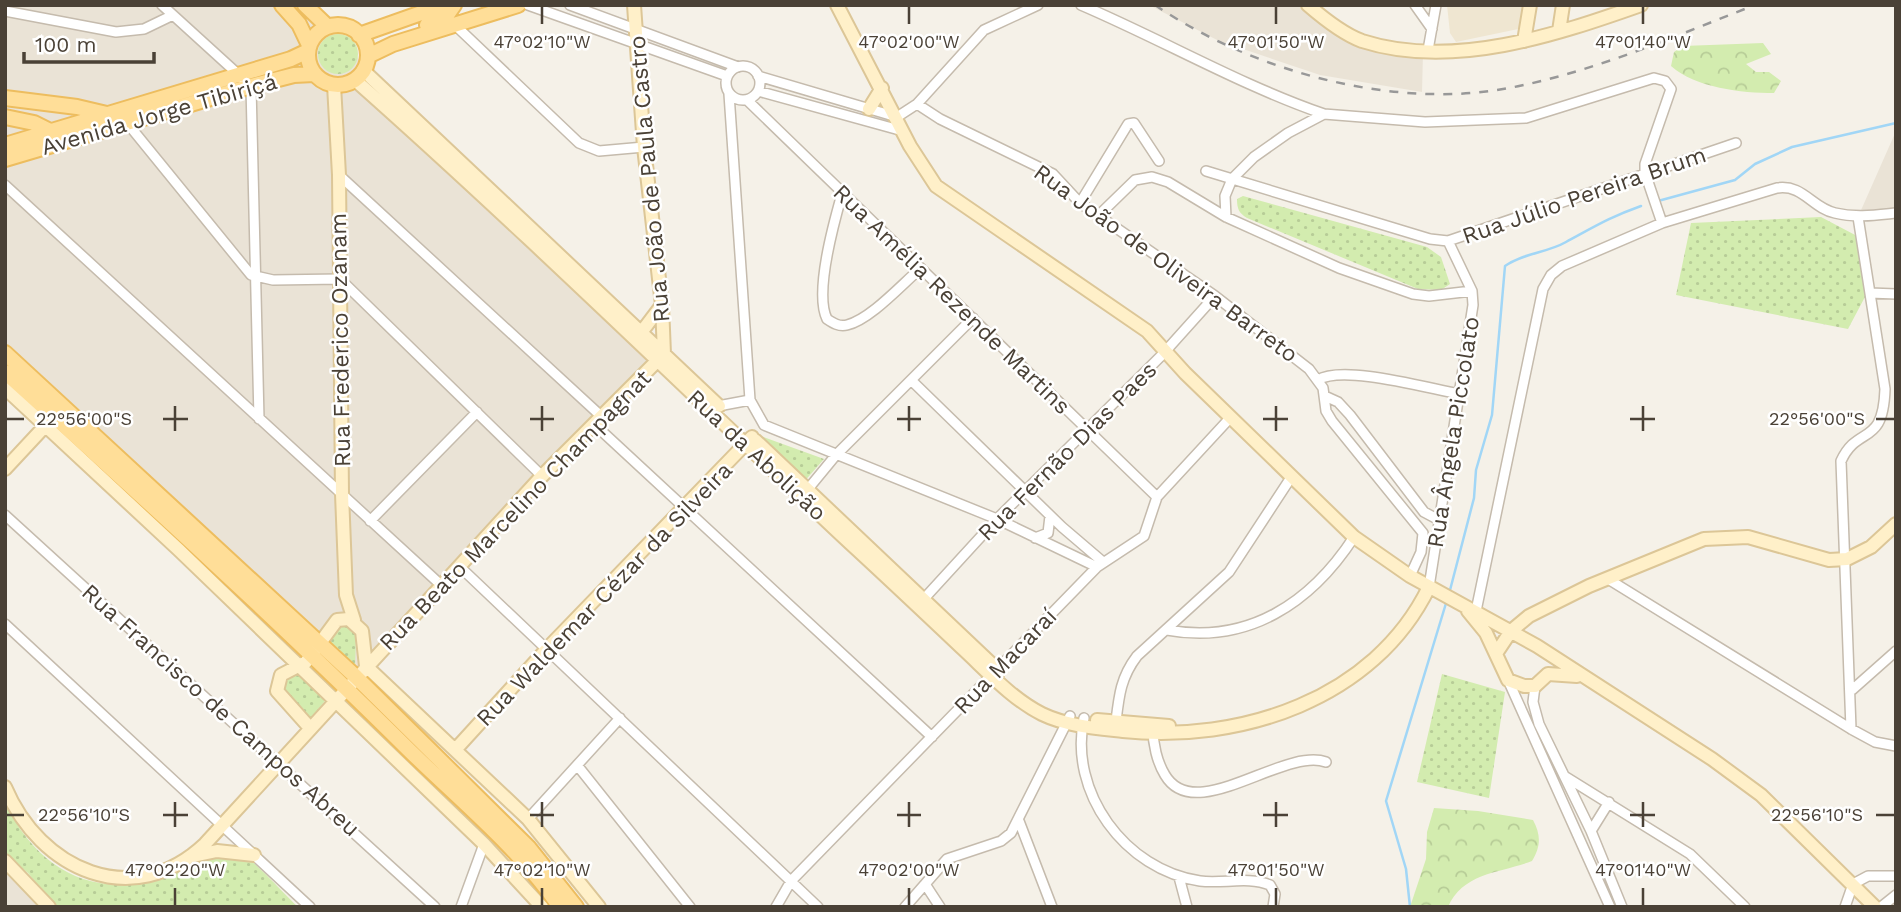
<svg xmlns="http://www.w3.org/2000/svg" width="1901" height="912" viewBox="0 0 1901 912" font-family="'Work Sans',sans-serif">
<defs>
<pattern id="forest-crowns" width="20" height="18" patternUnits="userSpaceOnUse" patternTransform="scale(1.75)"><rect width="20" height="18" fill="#d3ecaf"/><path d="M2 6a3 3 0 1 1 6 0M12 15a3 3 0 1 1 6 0" fill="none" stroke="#b7cc97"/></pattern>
<pattern id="park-dots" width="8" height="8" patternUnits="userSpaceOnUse" patternTransform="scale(1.75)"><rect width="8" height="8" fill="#d3ecaf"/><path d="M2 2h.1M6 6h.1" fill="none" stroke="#b7cc97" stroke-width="1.8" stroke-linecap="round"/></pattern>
</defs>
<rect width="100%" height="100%" fill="#f5f1e8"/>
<path fill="#eae3d6" d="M5,5H303L664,354L346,688L5,371Z
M1149,5H1304L1364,48L1423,53L1422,92L1320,75L1219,41Z
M1896,131V216L1858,217Z
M5,861L54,907H5Z"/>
<path fill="#efe6d1" d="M1447,5H1527L1523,28L1456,42L1450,33Z"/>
<path fill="url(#forest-crowns)" d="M1763,43L1771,54L1746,64L1756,72H1769L1781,81L1774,93C1741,93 1696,88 1671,66L1674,52L1683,46Z
M1434,808L1478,811L1533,820C1541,835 1541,846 1532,861C1501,873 1463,872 1448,907H1410L1426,859L1427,832Z"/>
<path fill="url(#park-dots)" d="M318 54a20 20 0 1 1 40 0a20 20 0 1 1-40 0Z
M1243,196L1427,247L1441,257L1450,284L1441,290L1418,289L1247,218C1239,213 1237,209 1237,199Z
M1821,217L1857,236L1866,295L1848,329L1676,295L1691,223Z
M758,435L824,459L803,483L756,442Z
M345,624L352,625L356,635L355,669L325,640Z
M298,674L325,701L311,718L282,689L288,678Z
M1442,674L1505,692L1489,798L1417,782Z
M5,803C41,876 103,904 178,870C199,861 217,842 243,855C256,862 285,895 298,907H56L28,873L5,854Z"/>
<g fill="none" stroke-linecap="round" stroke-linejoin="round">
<path stroke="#a1d6f6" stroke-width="2.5" d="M1658,201L1735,180L1755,164L1792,147L1896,123
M1449,594L1474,498L1476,470L1492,415L1505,266C1523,253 1547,253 1566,242C1594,227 1610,217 1641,206
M1410,907L1406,869L1386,801L1447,600"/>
<g stroke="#c5bbad" stroke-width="12">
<path id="street" d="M162,5L251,86L259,419
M528,5L727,76
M570,5L738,67
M1081,5C1163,40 1240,85 1324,114
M1415,5L1432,29
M5,11L116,32L144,29L173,15
M455,25L579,143L599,151L644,147
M1428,50L1436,5
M726 83a17 17 0 1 1 34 0a17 17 0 1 1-34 0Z
M758,76L897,117L917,104L984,30L1038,5
M758,91L903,131
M729,94L750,400L764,425L997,519L1097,567
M747,100L1157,497
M917,104L940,119L1053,174L1080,203L1215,296L1309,369L1323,388L1326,411L1332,421L1423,533L1421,552L1410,576
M128,124L251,275L273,280L340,279L542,476
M1206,171L1430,239L1448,241L1736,143
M339,175L601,416
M5,185L441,585
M842,194C834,222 814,293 827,319C833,323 839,327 847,325C871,319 902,284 921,268
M1080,203L1128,124L1134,123L1159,161
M1099,215L1135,180L1152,177L1168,182L1226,217L1339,268L1413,294L1429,296L1472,291
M1226,217L1225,196L1232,179L1254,157L1288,133L1324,114L1425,122L1526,118L1654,78L1665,81L1671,89L1645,164V173L1662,223
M1870,293L1896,294
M1318,380C1343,364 1430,389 1460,394
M912,381L1062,527L1103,562
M1327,397L1338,402L1350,415L1424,512L1439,520
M718,406L750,400
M594,424L932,737
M808,489L836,455L973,318
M5,515L435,907
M370,521L477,412
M1035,538L1048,533L1050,516
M459,566L818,907
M1608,579L1851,729L1875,742L1896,746
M1429,587L1473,305L1472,291L1448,241
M921,602L997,519L1162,355L1215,296
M1476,611L1543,289L1551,275L1562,266L1662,223L1777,188C1803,184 1812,208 1835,213C1856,218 1876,215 1896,213
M5,624L310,907
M1167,630C1248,645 1311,603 1354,537
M1508,680L1610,907
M1535,686L1533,702L1539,724L1591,831L1622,907
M1852,690L1896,651
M1084,718C1068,792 1125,870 1200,881C1223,884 1248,876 1270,885L1275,894L1273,907
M1116,721C1119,695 1121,677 1137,656L1229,572L1290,479
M1153,729C1153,744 1157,762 1165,775C1195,826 1283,747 1326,762
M1851,729L1841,461C1858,424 1883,448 1885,389L1858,217
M577,765L690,907
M1566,777L1690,854L1745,907
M528,819L620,718
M1019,821L1052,907
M1591,831L1609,802
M1179,877L1187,907
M925,884L940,907
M461,907L484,844
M776,907L791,881L1097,567L1144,536L1157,497L1230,418
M905,907L947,859L1001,841L1011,833L1070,716
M1845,907L1853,884L1868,876H1896
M1881,907L1896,895"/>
</g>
<g stroke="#dcc697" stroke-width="16">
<path id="secondary" d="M837,5L910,146L936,186L1147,331L1185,373L1354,537L1410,576L1537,646L1712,759L1761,795L1875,907
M1308,5C1323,18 1343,34 1362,41C1452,70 1556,35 1641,5
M1559,31L1563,5
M1524,41L1530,5
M363,70L719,406
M355,80C524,230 686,389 851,544C888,578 925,613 962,648C987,671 1012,699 1042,714C1067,726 1096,728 1123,731C1240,743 1374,700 1429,587
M334,85L339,175L342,494L346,595L354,620
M869,109L882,88
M637,338L662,305
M5,388L179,550L484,844L542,907
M755,440L999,671
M5,469L46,425
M1468,611L1486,633L1508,680L1524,686H1535L1548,674L1577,676
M1497,652L1511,631L1529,616L1589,586L1704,539L1748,537L1829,560L1847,559L1871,547L1896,524
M366,666L528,819L599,907
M1097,720L1169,726
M310,728L277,691L281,675L306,662L337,620L349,619L362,631L366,666
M455,750L547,649L752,437
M5,787C40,870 133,912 205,844L542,476L664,354L662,305L644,147L634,5
M193,856L217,851L254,855
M5,861L49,907"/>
</g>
<g stroke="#edbd5f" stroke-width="18">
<path id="primary" d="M282,5L299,24L309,45
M305,5L328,27
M427,25L445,18L454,5
M308 55a30 30 0 1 1 60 0a30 30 0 1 1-60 0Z
M359,35L444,5
M368,56L393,44L518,5
M5,98L77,107L111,115
M5,117L34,123L56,134
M5,145L291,59L308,51
M5,159L251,86L294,75L314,74
M5,353L356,677L529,848L576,907
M5,372C142,496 278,620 409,750C460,800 519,848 560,907"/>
</g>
<use href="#street" stroke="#fff" stroke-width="9"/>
<use href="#secondary" stroke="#fff0c9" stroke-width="12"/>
<use href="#primary" stroke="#ffde98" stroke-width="14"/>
<path stroke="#989898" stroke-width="2.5" stroke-dasharray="9 9" stroke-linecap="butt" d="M1155,5C1252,71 1393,110 1509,88C1594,72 1675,36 1755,5"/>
</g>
<path fill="none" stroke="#4a4136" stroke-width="2.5" d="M542,7V24M909,7V24M1276,7V24M1643,7V24M175,406V431M542,406V431M909,406V431M1276,406V431M1643,406V431M7,419H24M163,419H188M530,419H554M897,419H921M1263,419H1288M1630,419H1655M1876,419H1894M175,802V827M542,802V827M909,802V827M1276,802V827M1643,802V827M7,815H24M163,815H188M530,815H554M897,815H921M1263,815H1288M1630,815H1655M1876,815H1894M175,888V905M542,888V905M909,888V905M1276,888V905M1643,888V905"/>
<g text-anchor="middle" stroke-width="5" stroke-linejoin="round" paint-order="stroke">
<g font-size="23" fill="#4a4136" stroke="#fff">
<text transform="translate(159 114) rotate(-16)" y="8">Avenida Jorge Tibiriçá</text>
<text transform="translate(649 179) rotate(-95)" y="8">Rua João de Paula Castro</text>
<text transform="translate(1584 195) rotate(-19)" y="8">Rua Júlio Pereira Brum</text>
<text transform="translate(1166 263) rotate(36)" y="8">Rua João de Oliveira Barreto</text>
<text transform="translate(952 299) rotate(44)" y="8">Rua Amélia Rezende Martins</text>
<text transform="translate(340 340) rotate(-91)" y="8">Rua Frederico Ozanam</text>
<text transform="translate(1453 432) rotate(-81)" y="8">Rua Ângela Piccolato</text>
<text transform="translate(1067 451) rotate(-45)" y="8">Rua Fernão Dias Paes</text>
<text transform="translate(757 455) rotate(43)" y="8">Rua da Abolição</text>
<text transform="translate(515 510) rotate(-46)" y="8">Rua Beato Marcelino Champagnat</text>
<text transform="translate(604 594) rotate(-46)" y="8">Rua Waldemar Cézar da Silveira</text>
<text transform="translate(1005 661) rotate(-46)" y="8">Rua Macaraí</text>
<text transform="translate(221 710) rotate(42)" y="8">Rua Francisco de Campos Abreu</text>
</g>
</g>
<g font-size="18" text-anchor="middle" fill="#4a4136" stroke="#fff" stroke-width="5" stroke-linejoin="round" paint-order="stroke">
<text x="542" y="48">47°02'10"W</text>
<text x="909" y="48">47°02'00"W</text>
<text x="1276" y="48">47°01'50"W</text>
<text x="1643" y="48">47°01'40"W</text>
<text x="84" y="425">22°56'00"S</text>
<text x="1817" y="425">22°56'00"S</text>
<text x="84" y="821">22°56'10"S</text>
<text x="1817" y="821">22°56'10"S</text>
<text x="175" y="876">47°02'20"W</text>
<text x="542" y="876">47°02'10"W</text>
<text x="909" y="876">47°02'00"W</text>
<text x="1276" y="876">47°01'50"W</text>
<text x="1643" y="876">47°01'40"W</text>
</g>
<rect width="1901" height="912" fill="none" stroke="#4a4136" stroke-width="14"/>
<path d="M24 52v10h130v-10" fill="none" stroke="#4a4136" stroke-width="3.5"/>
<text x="35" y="52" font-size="21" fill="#4a4136" stroke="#ffffff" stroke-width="5" paint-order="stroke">100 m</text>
</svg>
